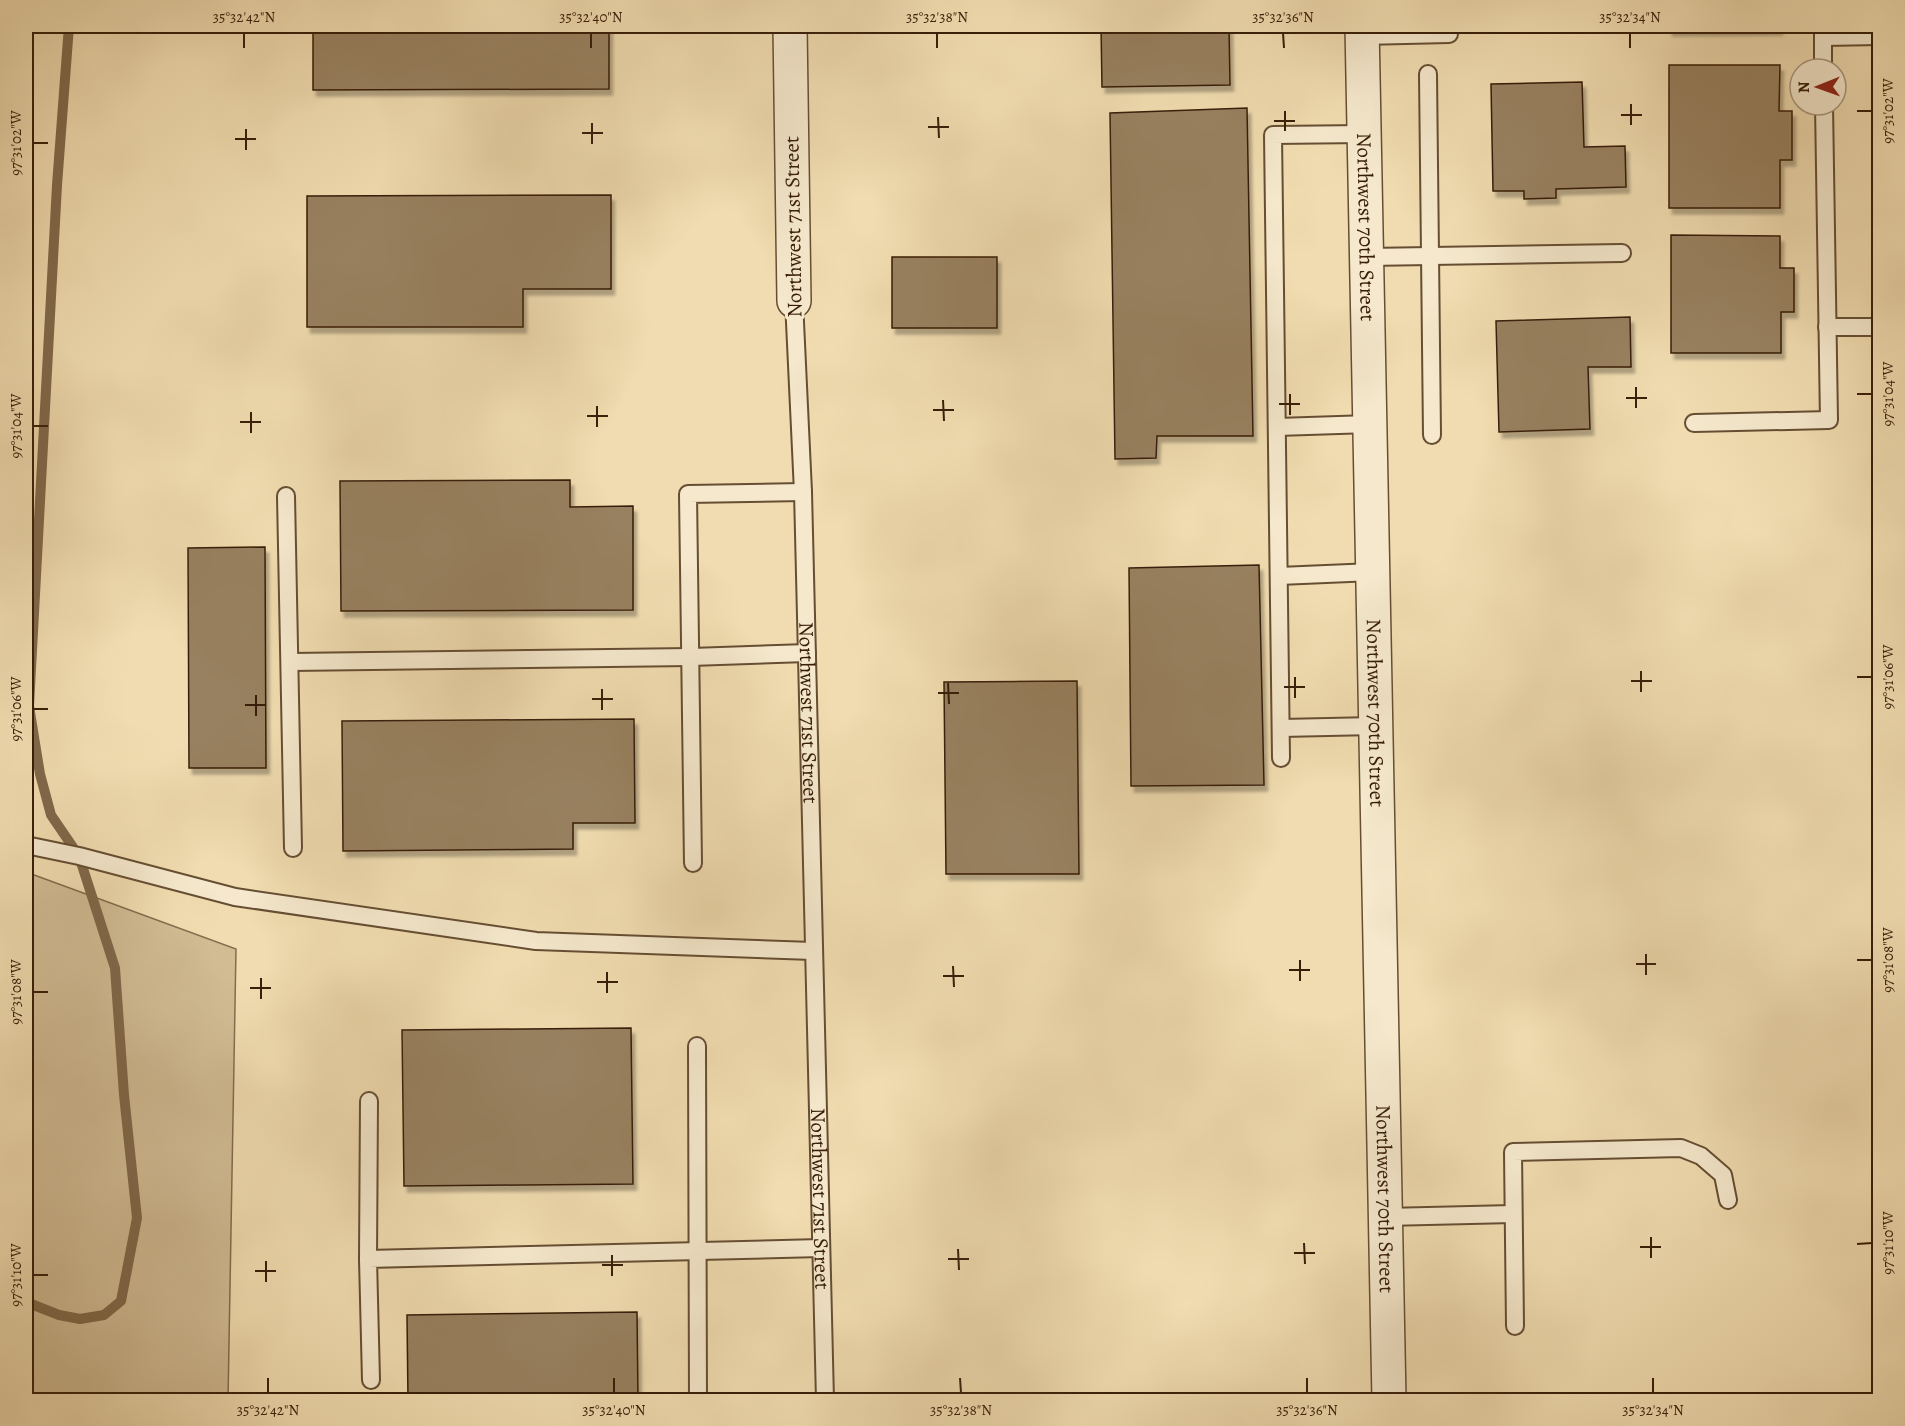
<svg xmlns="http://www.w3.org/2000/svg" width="1905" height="1426" viewBox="0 0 1905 1426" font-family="Alegreya,serif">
<defs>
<filter id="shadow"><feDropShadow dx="3.5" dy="6" stdDeviation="1.5" flood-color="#0004"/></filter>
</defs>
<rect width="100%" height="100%" fill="#f0dcb0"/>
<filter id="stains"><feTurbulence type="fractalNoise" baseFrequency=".00333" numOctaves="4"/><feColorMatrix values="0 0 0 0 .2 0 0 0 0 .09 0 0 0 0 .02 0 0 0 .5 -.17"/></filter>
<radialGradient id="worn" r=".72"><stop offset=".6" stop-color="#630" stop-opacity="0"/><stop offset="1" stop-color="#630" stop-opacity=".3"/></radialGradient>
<path fill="#d1bc94" stroke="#846d4e" stroke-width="1.5" d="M26,872L236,949L228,1400H26Z"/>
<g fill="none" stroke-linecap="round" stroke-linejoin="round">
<path stroke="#81694b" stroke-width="10" d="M26,1302L59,1315L80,1319L104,1315L121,1301L137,1218L124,1095L115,968L79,856L51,815L40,774L29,706L57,185L69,26"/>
</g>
<path fill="#988160" stroke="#381e09" stroke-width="1.5" filter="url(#shadow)" d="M313,26H609V89L313,90Z
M1101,26H1229L1230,85L1102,87Z
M1669,26H1779V29L1669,30Z
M1669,65H1780L1779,111H1792V160H1780V208H1669Z
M1582,82L1584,147L1625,146L1626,187L1556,189V198L1524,199V191H1493L1491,84Z
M1247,108L1253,436H1157L1156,458L1115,459L1110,113Z
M611,195V289H523V327H307V196Z
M1671,235L1780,236V268H1794V312H1781V353H1671Z
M892,257H997V328H892Z
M1630,317L1631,367H1588L1590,429L1499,432L1496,321Z
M570,480V507L633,506V610L341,611L340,481Z
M265,547L266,768H189L188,548Z
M1259,565L1264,785L1131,786L1129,568Z
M1077,681L1079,874H946L944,682Z
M634,719L635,823H573V849L343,851L342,721Z
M631,1028L633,1184L404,1186L402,1030Z
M637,1312L638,1400H408L407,1315Z"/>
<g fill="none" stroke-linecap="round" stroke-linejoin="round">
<g stroke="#664e33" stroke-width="20">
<g id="lane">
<path d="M1823,26V69"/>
<path d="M1362,36L1449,34V26"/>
<path d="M1823,37L1880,36"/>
<path d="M1428,74L1432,435"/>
<path d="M1367,257L1622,253"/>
<path id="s1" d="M794,301L803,492L825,1400"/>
<path d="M1827,327H1880"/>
<path d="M1694,423L1829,420L1824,105"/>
<path d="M1277,427L1370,424"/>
<path d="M286,496L293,848"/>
<path d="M1279,576L1373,572"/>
<path d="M291,662L691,657L807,653"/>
<path d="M1281,728L1375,726"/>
<path d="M1281,758L1273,135L1364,134"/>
<path d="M26,845L79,856L235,897L536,941L813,951"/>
<path d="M693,863L688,494L803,492"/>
<path d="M697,1046L698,1400"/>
<path d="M1385,1217L1513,1214"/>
<path d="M368,1259L369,1101"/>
<path d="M1515,1326L1513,1152L1681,1148L1701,1156L1723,1175L1728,1200"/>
<path d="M371,1380L368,1259L821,1248"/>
</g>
</g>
<g stroke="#664e33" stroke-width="36">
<g id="street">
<path d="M790,26L794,301"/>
<path id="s2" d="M1362,26L1389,1400"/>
</g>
</g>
<use href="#lane" stroke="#f5e8cc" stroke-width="16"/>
<use href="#street" stroke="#f5e8cc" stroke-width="33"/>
</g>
<path fill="none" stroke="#381e09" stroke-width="2" d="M244,33V48M591,33V48M937,33V48M1283,33L1284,48M1630,33V48M1631,104V125M1285,111V131M1857,111H1872M1621,115H1642M938,117L939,138M1274,121H1295M592,123V144M928,127H949M246,129V150M582,133H603M235,139H256M33,143H48M1636,387V408M1290,394V415M1857,394H1872M1626,398H1647M943,400L944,421M1279,404H1300M597,406V427M933,410H954M251,412V433M587,416H608M240,422H261M33,426H48M1641,671V692M1295,677V698M1857,677H1872M1631,681H1652M948,683L949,704M1284,687H1305M602,689V710M938,693H959M256,695V716M592,699H613M245,705H266M33,709H48M1646,954V975M1300,960V981M1857,960H1872M1636,964H1656M953,966L954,987M1289,970H1310M607,972V993M943,976H964M261,978V999M597,982H618M250,988H271M33,992H48M1651,1237V1258M1304,1243L1305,1264M1857,1244L1872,1243M1640,1247H1661M958,1249L959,1270M1294,1253H1315M612,1255V1276M948,1259H969M266,1261V1282M602,1265H623M255,1271H276M33,1275H48M268,1378V1393M614,1378V1393M960,1378L961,1393M1307,1378V1393M1653,1378V1393"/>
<g text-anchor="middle" stroke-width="6" stroke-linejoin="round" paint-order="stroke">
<g font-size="21" fill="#381e09" stroke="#f5e8cc">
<text transform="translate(793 227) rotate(-91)" y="7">Northwest 71st Street</text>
<text dy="7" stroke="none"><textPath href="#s2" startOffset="201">Northwest 70th Street</textPath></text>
<text dy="7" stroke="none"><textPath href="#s1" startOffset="412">Northwest 71st Street</textPath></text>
<text dy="7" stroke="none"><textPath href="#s2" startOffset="687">Northwest 70th Street</textPath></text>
<text dy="7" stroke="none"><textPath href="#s1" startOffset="898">Northwest 71st Street</textPath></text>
<text dy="7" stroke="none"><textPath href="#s2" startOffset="1173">Northwest 70th Street</textPath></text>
</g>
</g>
<rect width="1905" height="1426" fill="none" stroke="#f0dcb0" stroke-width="66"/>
<g transform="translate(1818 87) rotate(269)"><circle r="28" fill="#f5e8cc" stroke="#a9977e" stroke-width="1.5"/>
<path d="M0-4.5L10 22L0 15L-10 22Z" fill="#8f2418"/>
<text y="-9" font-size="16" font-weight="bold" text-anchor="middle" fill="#381e09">N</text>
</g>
<rect x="33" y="33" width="1839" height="1360" fill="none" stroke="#381e09" stroke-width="2"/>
<g font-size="15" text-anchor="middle" fill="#381e09">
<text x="244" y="22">35°32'42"N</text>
<text x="591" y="22">35°32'40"N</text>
<text x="937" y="22">35°32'38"N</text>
<text x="1283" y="22">35°32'36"N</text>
<text x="1630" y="22">35°32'34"N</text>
<text transform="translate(1888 111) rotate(-90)" y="5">97°31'02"W</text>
<text transform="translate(16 143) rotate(-90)" y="5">97°31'02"W</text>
<text transform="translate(1888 394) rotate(-90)" y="5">97°31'04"W</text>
<text transform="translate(16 426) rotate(-90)" y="5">97°31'04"W</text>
<text transform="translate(1888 677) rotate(-90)" y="5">97°31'06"W</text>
<text transform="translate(16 709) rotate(-90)" y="5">97°31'06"W</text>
<text transform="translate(1888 960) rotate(-90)" y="5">97°31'08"W</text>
<text transform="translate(16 992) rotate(-90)" y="5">97°31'08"W</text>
<text transform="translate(1888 1243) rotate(-90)" y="5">97°31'10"W</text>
<text transform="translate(16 1275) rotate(-90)" y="5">97°31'10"W</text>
<text x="268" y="1415">35°32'42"N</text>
<text x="614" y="1415">35°32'40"N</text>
<text x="961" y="1415">35°32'38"N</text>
<text x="1307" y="1415">35°32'36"N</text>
<text x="1653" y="1415">35°32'34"N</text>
</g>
<rect width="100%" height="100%" filter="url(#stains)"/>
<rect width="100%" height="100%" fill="url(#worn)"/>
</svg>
